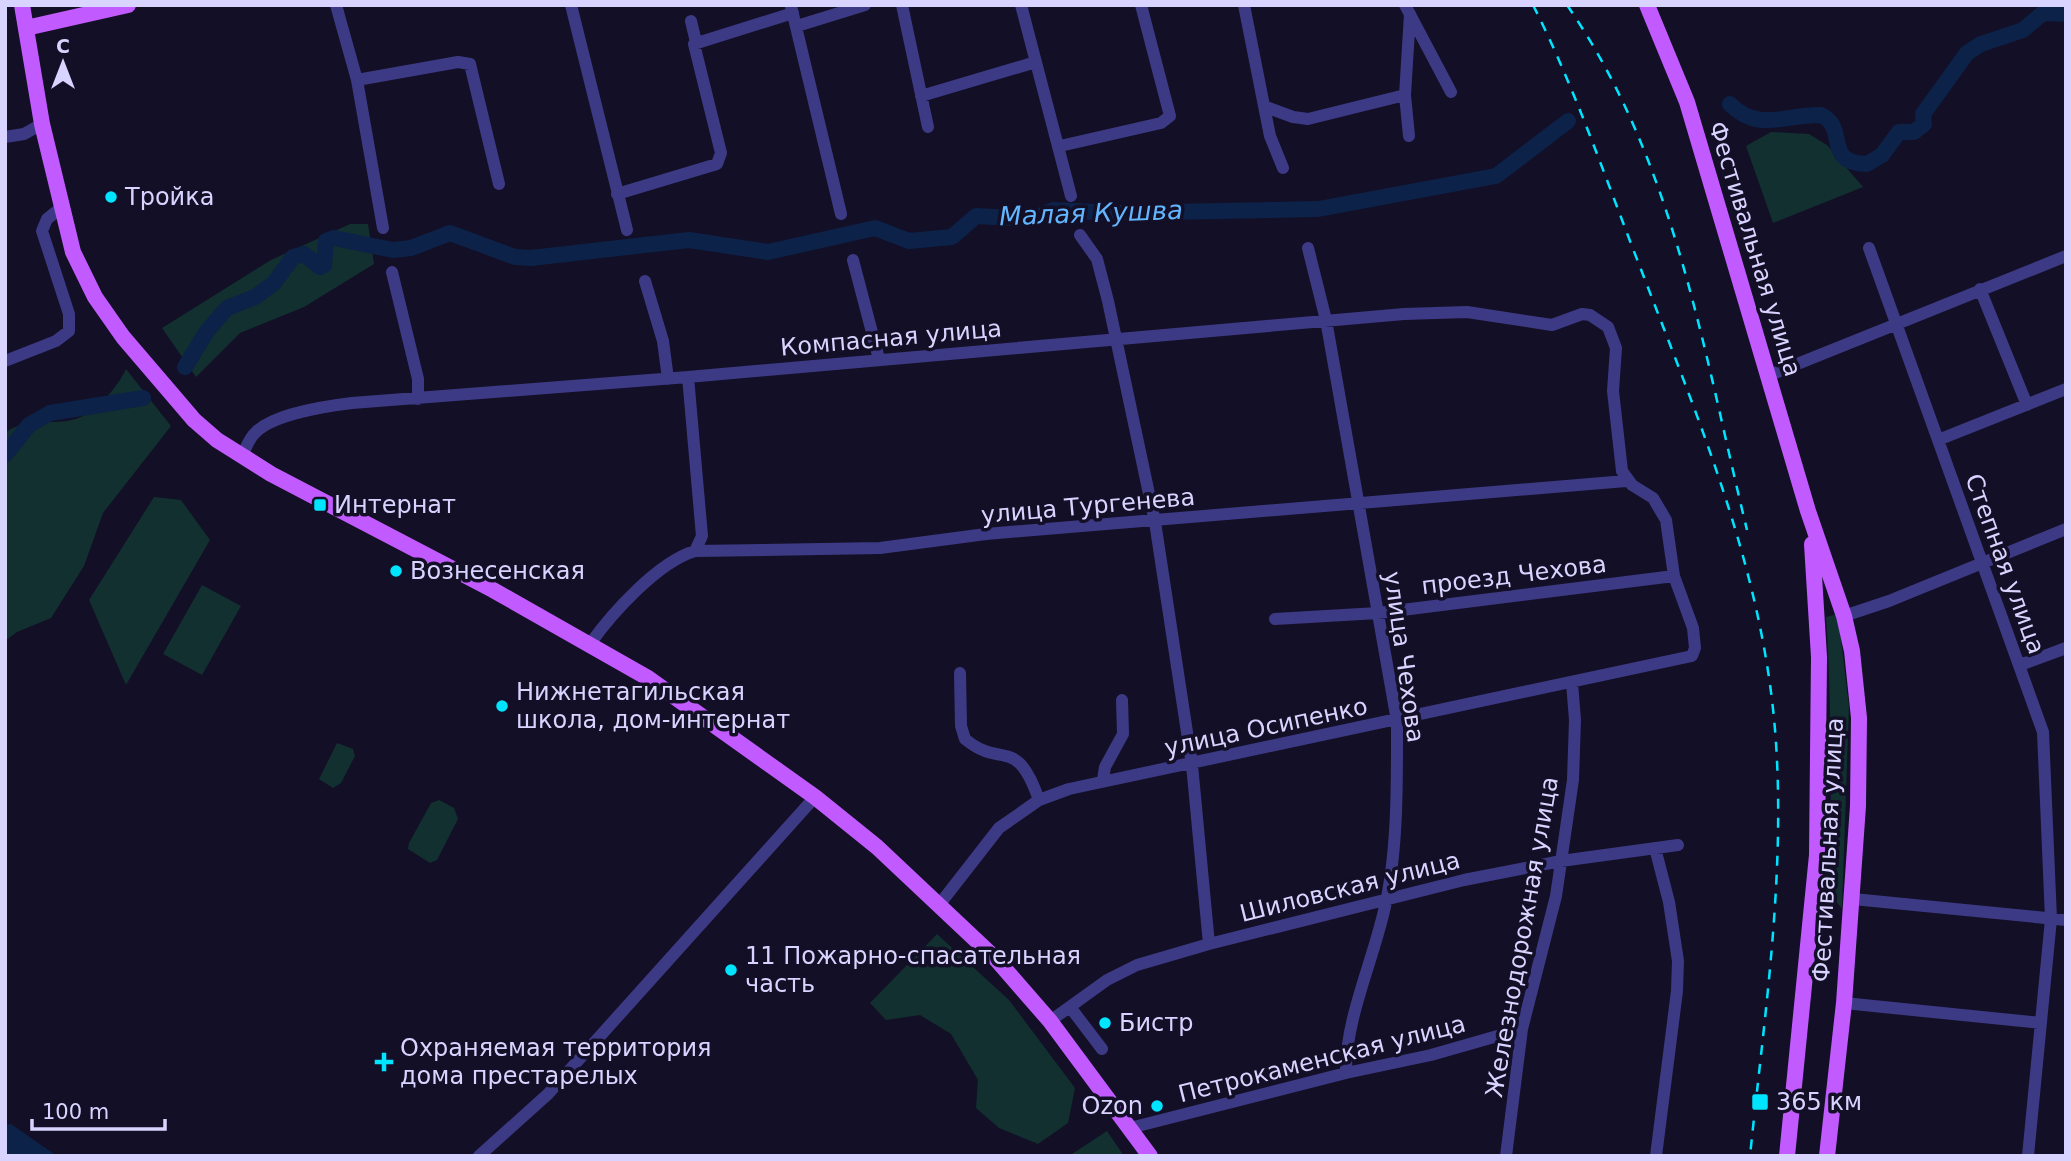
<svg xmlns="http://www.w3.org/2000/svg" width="2071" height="1161" viewBox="0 0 2071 1161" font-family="'DejaVu Sans',sans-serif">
<rect width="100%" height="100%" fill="#130f26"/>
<path fill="#12302f" d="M1771,132L1809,134L1827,145L1863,187L1773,223L1746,146Z
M350,224H368L374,264L304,307L240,333L196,377L162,328L271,260Z
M126,369L171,426L103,513L84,566L51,618L17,632L5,641V433C31,414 56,428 81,417C100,408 118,386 126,369Z
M154,497L181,500L210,540L126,685L89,600Z
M202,585L241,606L202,675L163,654Z
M1838,614L1849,707L1842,908L1834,900C1828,806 1833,711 1826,617Z
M337,743L353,749L355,756L341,783L333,788L319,779Z
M439,800L454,808L458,819L437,860L430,863L408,849L409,843L431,803Z
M937,934L1009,1000L1075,1088L1068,1123L1038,1144L999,1128L976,1108L978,1080L951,1034L920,1015L886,1020L870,1003Z
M1107,1131L1124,1156H1069Z"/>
<path fill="#0c2248" d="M11,1124L57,1156H5V1125Z"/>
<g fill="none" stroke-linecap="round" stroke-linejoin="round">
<path stroke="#0c2248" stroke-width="16" d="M1730,104C1758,133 1787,114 1821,115C1849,128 1822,163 1867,164L1882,155L1899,132H1914L1924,124L1923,114L1967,53L1981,44L2023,30L2043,13L2066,14
M185,367L207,331L227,308L255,297L274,283L293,257L304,254L320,267L324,265L326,241L334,238L393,250L411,248L450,233L515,257L531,258L689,240L768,252L875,228L909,241L952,237L976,216L1033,219L1053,210L1115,213L1318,209L1496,176L1568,121
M5,455L29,425L50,413L143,398"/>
<path stroke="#3d3a85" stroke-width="12" d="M336,5L357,80L383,228
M571,5L627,230
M902,5L928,127
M1021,5L1071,196
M1244,5L1270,136L1283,168
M1405,5L1451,92
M791,6L841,214
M691,21L696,42
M797,26L865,5
M357,80L458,62L470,64L499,184
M1405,95L1409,136
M921,96L1036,62
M1266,107L1293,117L1308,119L1405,95L1410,14
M5,137L24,134L42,124
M1060,146L1161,123L1170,116L1141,5
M617,194L717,164L721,153L694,44L793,13
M1080,235L1097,259L1108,301L1155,522L1192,765L1209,944
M1308,248L1326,320L1397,721C1397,779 1398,846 1386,902C1375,957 1345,1018 1346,1073
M1869,248L2043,732L2051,919L2028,1156
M853,260L879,359
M392,272L418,379V399
M645,281L663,341L668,379
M1980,289L2027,405
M5,361L56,341L69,331V314L42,231L47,219L62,207
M1770,375L2066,256
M688,377L702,536L695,551
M1938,440L2066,389
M242,456C246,448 249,438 256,432C274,414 327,406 352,403L688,377L1404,314L1467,312L1552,325L1582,314L1590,315L1608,327L1616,348L1613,391L1622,471L1632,485L1653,498L1666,520L1674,576L1693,628L1695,648L1692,656L1069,789L1039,800L999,828L939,905
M1844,616L1889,601L2066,529
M1275,619L1378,613L1674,576
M590,644C612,613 658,562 695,551L880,548L986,534L1626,481
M2020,665L2066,648
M960,673L961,726L965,739C1002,770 1016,734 1039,800
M1103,780L1105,767L1123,734L1122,700
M1655,848L1669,902L1678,961L1677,991L1656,1156
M1853,899L2066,920
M1844,1003L2041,1023
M1070,1007L1102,1049
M1050,1021L1107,980L1137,965L1209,944L1464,880L1561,861L1678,845
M1130,1128L1346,1073L1431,1055L1522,1029
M479,1156L548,1094L815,797
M1506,1156L1522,1029L1556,896L1573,780L1575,720L1572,683"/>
<path stroke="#c25bff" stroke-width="16" d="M22,5L42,124L73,252L95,297L123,337L194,420L217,440L271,474L493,590L648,678L815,797L877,847L996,959L1050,1021L1150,1156
M1647,5L1687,102L1808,511L1844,616L1852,651L1859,718L1858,806L1844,1003L1827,1156
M26,28L128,5
M1787,1156L1817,855L1819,657L1812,544"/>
<path stroke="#00e5ff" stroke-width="2.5" stroke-dasharray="10 9" stroke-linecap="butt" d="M1533,5C1576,90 1607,183 1642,272C1701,426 1765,576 1776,743C1785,881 1764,1019 1750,1156
M1567,5C1675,161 1703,350 1747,530"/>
</g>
<g fill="#00e5ff" stroke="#130f26" stroke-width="2.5">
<circle cx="111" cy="197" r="7"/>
<rect x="313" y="498" width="14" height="14" rx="3.5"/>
<circle cx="396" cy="571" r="7"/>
<circle cx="502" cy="706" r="7"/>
<circle cx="731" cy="970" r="7"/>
<circle cx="1105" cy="1023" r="7"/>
<path d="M380.5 1051.5h7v7h7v7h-7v7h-7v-7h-7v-7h7z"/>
<rect x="1751" y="1093" width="18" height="18" rx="3.5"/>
<circle cx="1157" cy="1106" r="7"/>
</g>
<g text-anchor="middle" stroke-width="7" stroke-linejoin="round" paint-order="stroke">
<g font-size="24" fill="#d9d4ff" stroke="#130f26" text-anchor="start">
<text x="125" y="205">Тройка</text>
<text x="334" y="513">Интернат</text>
<text x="410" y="579">Вознесенская</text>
<text x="516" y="700">Нижнетагильская<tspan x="516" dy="28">школа, дом-интернат</tspan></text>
<text x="745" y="964">11 Пожарно-спасательная<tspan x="745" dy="28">часть</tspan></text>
<text x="1119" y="1031">Бистр</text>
<text x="400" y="1056">Охраняемая территория<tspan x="400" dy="28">дома престарелых</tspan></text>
<text x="1776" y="1110">365 км</text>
<text x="1143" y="1114" text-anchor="end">Ozon</text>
</g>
<g font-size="24" fill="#d9d4ff" stroke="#130f26">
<text transform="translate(1755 249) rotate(73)" y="8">Фестивальная улица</text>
<text transform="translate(891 338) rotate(-5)" y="8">Компасная улица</text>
<text transform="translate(1088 506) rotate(-5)" y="8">улица Тургенева</text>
<text transform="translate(2005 564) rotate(70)" y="8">Степная улица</text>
<text transform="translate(1514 575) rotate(-7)" y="8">проезд Чехова</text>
<text transform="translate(1404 657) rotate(82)" y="8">улица Чехова</text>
<text transform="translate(1266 727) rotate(-12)" y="8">улица Осипенко</text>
<text transform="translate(1828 850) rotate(-87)" y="8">Фестивальная улица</text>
<text transform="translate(1350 887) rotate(-14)" y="8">Шиловская улица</text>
<text transform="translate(1522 937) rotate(-80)" y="8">Железнодорожная улица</text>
<text transform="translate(1322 1059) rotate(-14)" y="8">Петрокаменская улица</text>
</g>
<g font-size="26" font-style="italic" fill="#62b6ff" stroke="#130f26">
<text transform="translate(1091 213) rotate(-2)" y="9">Малая Кушва</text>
</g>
</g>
<rect width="2071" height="1161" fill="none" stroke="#d9d4ff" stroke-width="14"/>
<g transform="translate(63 63)" stroke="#130f26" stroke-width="5" paint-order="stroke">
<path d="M0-5L12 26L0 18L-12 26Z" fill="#d9d4ff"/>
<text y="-10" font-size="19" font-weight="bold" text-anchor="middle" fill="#d9d4ff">С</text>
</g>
<path d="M32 1119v10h133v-10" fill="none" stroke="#d9d4ff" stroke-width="3.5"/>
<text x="42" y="1119" font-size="21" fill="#d9d4ff" stroke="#130f26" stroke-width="5" paint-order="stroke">100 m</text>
</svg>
